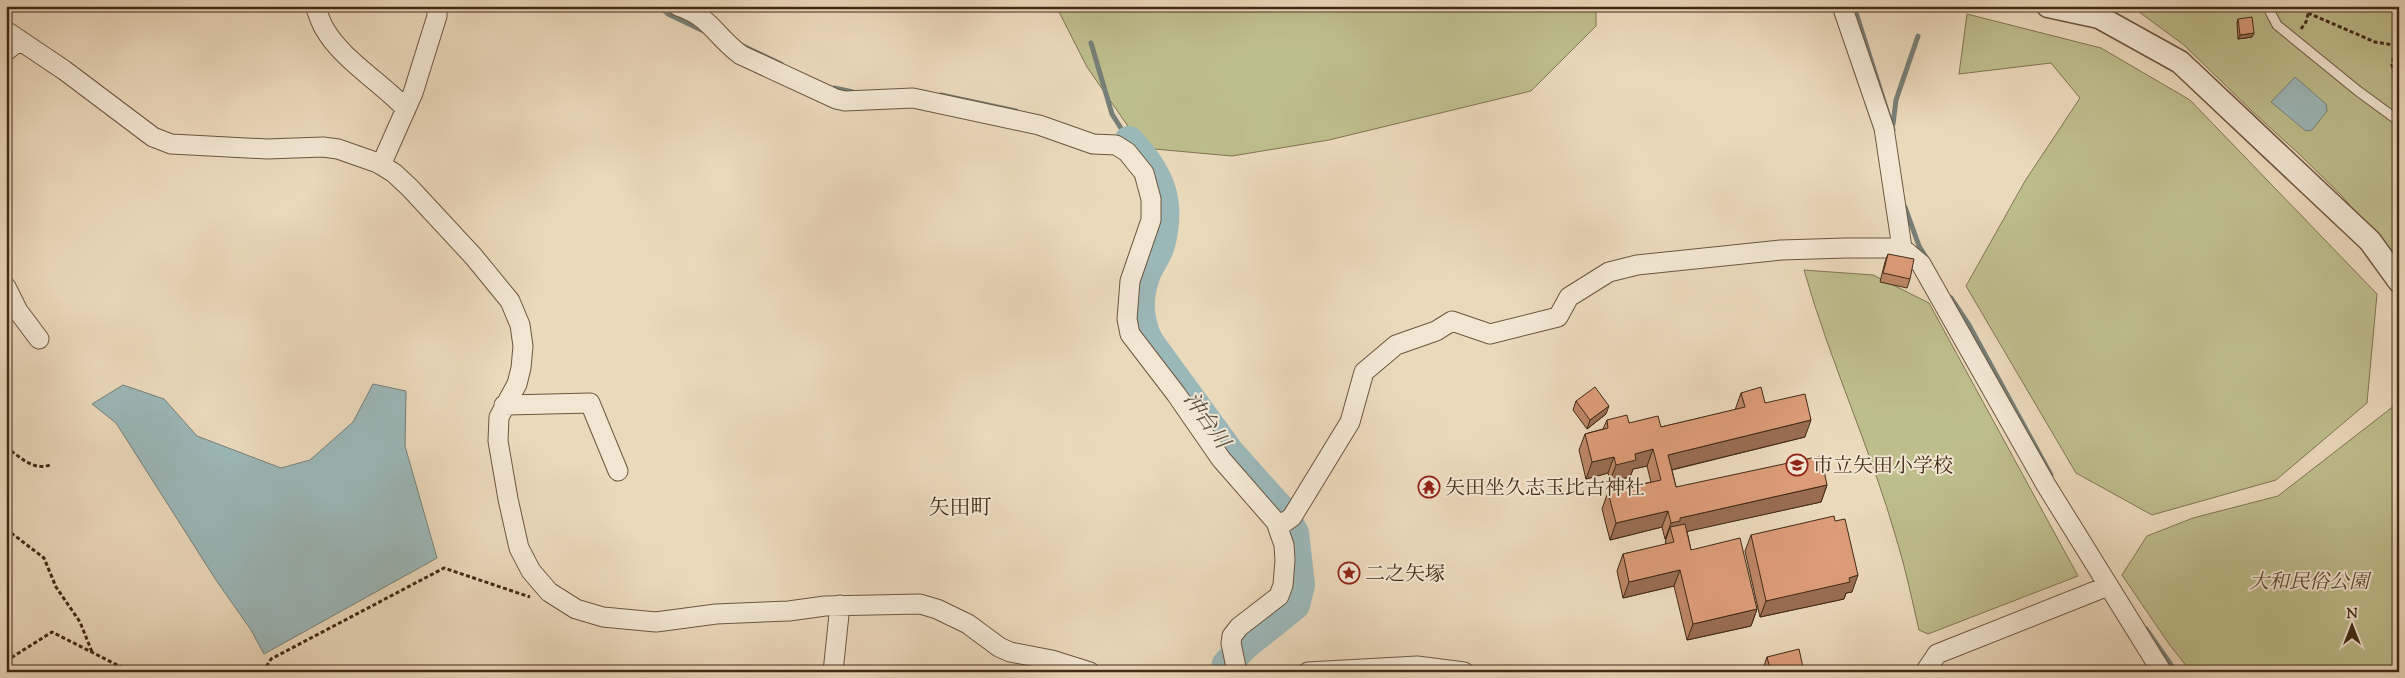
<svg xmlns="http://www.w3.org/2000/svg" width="2405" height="678" viewBox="0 0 2405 678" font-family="'Sorts Mill Goudy','Noto Serif JP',serif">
<rect width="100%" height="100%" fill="#ebd9bc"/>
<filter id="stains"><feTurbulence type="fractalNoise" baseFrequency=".004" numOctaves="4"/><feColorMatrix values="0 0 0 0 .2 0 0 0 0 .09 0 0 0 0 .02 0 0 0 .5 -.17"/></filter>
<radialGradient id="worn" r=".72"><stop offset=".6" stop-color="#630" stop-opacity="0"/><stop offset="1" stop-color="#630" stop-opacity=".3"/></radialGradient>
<path fill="#bebd8c" stroke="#807451" d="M1056,6H1596V26L1531,91L1329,140L1232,156L1143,148L1087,67Z
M2131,6H2399V262L2341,195L2298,153L2253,112L2184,45Z
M1967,14L2101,48L2190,100L2377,294L2367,403L2276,480L2152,515L2076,473L1966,286L2025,181L2080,98L2051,63L1959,74Z
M1804,270L1873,275L1929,303L2078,576L1928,634L1919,630C1912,600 1906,570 1897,541C1871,449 1830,362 1804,270Z
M2399,402V672H2191L2169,644L2122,575L2147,536L2193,518L2278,496Z"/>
<path fill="#9bb8b9" stroke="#777f78" d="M2295,77L2326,104L2327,111L2312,130L2306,131L2271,102Z
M373,384L406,391L405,446L437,558L264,654L251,630L216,580L116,423L92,404L123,385L164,399L197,436L281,468L310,460L353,422Z"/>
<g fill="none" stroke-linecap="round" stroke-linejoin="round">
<path stroke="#777f78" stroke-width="5" d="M659,6L668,14L708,33
M1854,6L1893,130
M1091,43L1112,114L1129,141
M739,44L781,64
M834,88L853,92
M941,95L1016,111
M1893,124L1896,100L1918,36
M1905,207L1919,246L1927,259
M1951,298L1969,325L2051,475
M2146,629L2176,672"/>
<path stroke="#9bb8b9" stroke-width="30" d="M1129,141C1159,173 1172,200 1160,245C1157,256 1149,265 1145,276C1137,299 1138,321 1149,342L1230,453L1281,510L1294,533L1300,585L1295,605L1245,645L1227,664L1225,672"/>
<g stroke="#6c5640" stroke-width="11">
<path id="service" d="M2267,6L2277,25L2358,91L2399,121"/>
</g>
<g stroke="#6c5640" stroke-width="21">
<path id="minor" d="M315,6C318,13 320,21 324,28C343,61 380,81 406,109
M678,6C711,17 715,36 741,55L836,99L845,101L913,98L1039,125L1093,144L1116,145L1127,152L1144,173L1151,199V220L1130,281L1127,319L1130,334L1176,394L1221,459L1276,522L1284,545L1285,560L1283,585L1279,596L1239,627L1232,636L1231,643L1237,672
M1842,6L1884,128L1902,248
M6,31L64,70L153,137L171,144L267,149L323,147L338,149L378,163L394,173L410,188L474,257L510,301L520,325L523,346L521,368L517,384L499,417L498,441L508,499L519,548L531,571L549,592L576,609L603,617L656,622L716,614L789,611L825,606L920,604L937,609L968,624L999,647L1010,652L1052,660L1090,672
M6,51L20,40
M381,165L413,93L437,16V6
M6,287L18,311L39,339
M504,405L590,403L618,471
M1278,527L1292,517L1350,422L1364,372L1396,345L1436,331L1452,321L1490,334L1558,317L1569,297L1609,272L1637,265L1781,250L1846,248H1902L1921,264L2046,485L2162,672
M833,672L840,605
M1308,672L1417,666L1464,672
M1925,672L1937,654L2108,586"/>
</g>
<g stroke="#6c5640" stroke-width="25">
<path id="tertiary" d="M2048,6L2099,17L2180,62L2370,241L2399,281"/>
</g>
<path stroke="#412a16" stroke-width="3" stroke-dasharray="4 2.5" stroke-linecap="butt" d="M2308,13L2375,42L2399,46
M2301,29L2306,22L2310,6
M2396,45L2392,65L2399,89
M6,447C20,457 33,471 50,465
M6,529L44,558L56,587L80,622L92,652
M6,661L52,632L131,672
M263,672L271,659L444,568L530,597"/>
<use href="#service" stroke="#f2e6d3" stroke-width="9"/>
<use href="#minor" stroke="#f2e6d3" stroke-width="19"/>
<use href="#tertiary" stroke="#f2e6d3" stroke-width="22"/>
</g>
<path fill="#bd8666" stroke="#412a16" d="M2238,19L2252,37L2238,39L2237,23Z
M1888,254L1910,279L1907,288L1880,282L1885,262Z
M1741,393L1765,403L1805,437L1672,470L1676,487L1827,485L1821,502L1687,531L1691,550L1757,609L1751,626L1687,640L1674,586L1623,598L1617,571L1623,554L1665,545L1666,539H1665L1662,527L1610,540L1602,509L1608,492L1651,482L1647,466L1633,469L1630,477L1610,481L1608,473L1586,479L1579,450L1585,434L1603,429L1607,420L1661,427L1735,410Z
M1576,401L1606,414L1587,429L1573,410Z
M1751,535L1852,592L1846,593L1844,599L1760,617L1745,551Z
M1767,657L1804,672H1763V669Z"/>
<path fill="#9a6d53" stroke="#412a16" d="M2254,33L2252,37L2238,39L2240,35Z
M1609,406L1606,414L1587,429L1590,420Z
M1811,420L1805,437L1662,472L1668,455Z
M1653,449L1647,466L1633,469L1630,477L1610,481L1616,465L1635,454Z
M1614,457L1608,473L1586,479L1592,462Z
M1827,485L1821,502L1676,534L1670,527L1666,539H1665L1671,523L1680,518Z
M1668,511L1662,527L1610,540L1616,523Z
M1680,570L1674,586L1623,598L1629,582Z
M1858,575L1852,592L1846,593L1844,599L1760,617L1766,601Z
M1757,609L1751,626L1687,640L1693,624Z"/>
<path fill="#dc9c77" stroke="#412a16" d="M2252,17L2254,33L2240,35L2238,19Z
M1888,254L1914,259L1910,279L1883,273Z
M1595,387L1609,406L1590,420L1576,401Z
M1761,387L1765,403L1805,394L1811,420L1668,455L1676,487L1821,456L1827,485L1680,518V521L1671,523L1668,511L1616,523L1608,492L1661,480L1653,449L1635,454L1636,460L1616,465L1614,457L1592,462L1585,434L1608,428L1607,420L1627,415L1629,423L1658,416L1661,427L1745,407L1741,393Z
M1834,516L1835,521L1845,519L1858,575L1849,578L1850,582L1766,601L1751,535Z
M1685,524L1691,550L1740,538L1757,609L1693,624L1680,570L1629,582L1623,554L1674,542L1670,527Z
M1799,649L1804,672H1771L1767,657Z"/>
<defs>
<g id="school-ring" transform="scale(1.125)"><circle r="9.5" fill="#f2e6d3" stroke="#8f2418" stroke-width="1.5"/><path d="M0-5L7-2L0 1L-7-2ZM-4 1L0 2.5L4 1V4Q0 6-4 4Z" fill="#8f2418"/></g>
<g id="temple-ring" transform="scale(1.125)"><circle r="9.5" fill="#f2e6d3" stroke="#8f2418" stroke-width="1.5"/><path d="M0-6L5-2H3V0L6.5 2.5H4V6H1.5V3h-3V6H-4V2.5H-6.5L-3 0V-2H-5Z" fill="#8f2418"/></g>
<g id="sight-ring" transform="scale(1.125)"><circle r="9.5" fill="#f2e6d3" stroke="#8f2418" stroke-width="1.5"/><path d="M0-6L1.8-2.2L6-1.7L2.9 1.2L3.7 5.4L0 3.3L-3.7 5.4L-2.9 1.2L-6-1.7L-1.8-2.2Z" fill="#8f2418"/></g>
</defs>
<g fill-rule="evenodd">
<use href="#school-ring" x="1797" y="465"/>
<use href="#temple-ring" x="1429" y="487"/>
<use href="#sight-ring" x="1349" y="573"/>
</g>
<g text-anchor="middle" stroke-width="4" stroke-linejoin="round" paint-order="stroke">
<g font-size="20" fill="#412a16" stroke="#f2e6d3" text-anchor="start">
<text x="1813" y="472">市立矢田小学校</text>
<text x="1445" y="494">矢田坐久志玉比古神社</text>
<text x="1365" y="580">二之矢塚</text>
</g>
<g font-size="20" font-style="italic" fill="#5a472e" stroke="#f2e6d3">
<text x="2309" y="588">大和民俗公園</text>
</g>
<g font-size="21" font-style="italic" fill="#584e3f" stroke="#f2e6d3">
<text transform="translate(1207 420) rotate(55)" y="7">沖台川</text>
</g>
<g font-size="21" fill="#412a16" stroke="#f2e6d3">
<text x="960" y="514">矢田町</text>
</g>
</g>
<rect width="2405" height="678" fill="none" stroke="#ebd9bc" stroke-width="25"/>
<rect x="8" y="8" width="2390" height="663" fill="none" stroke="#412a16" stroke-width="2.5"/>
<rect x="12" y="12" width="2380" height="653" fill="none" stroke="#412a16"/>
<g transform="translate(2352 626)" stroke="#f2e6d3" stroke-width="4" paint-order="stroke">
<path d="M0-4L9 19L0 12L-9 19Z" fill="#412a16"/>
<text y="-8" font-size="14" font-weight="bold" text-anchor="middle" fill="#412a16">N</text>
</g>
<rect width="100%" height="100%" filter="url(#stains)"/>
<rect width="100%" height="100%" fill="url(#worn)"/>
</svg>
